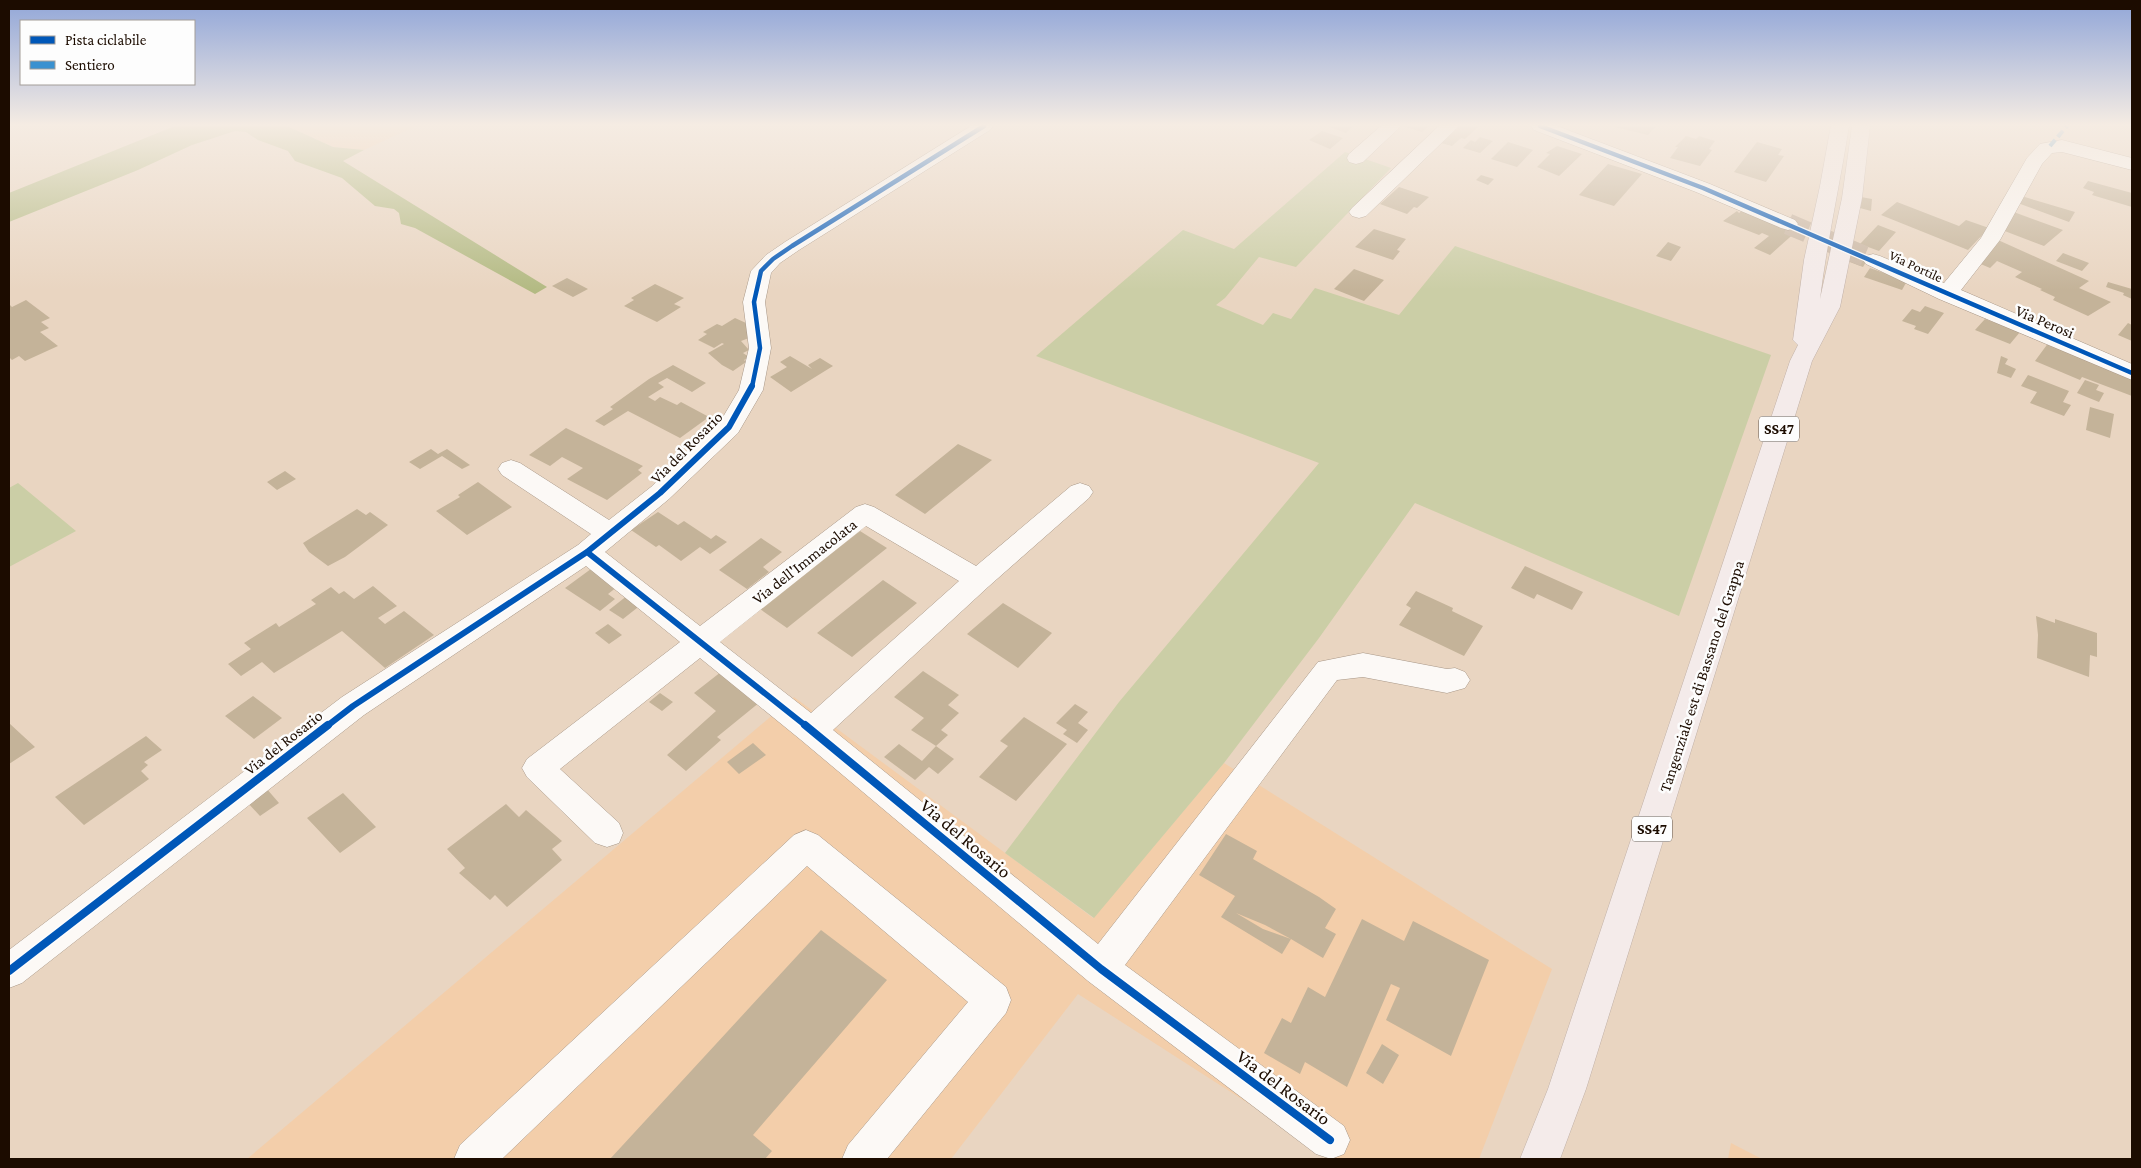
<svg xmlns="http://www.w3.org/2000/svg" width="2141" height="1168" viewBox="0 0 2141 1168" font-family="'Crimson Pro',serif">
<rect width="100%" height="100%" fill="#e9d5c1"/>
<path fill="#f3ceaa" d="M287,126H416L364,150L333,147Z
M794,697L1093,918L1224,763L1552,969L1479,1159H1335L1078,994L951,1159H247Z
M1731,1143L1762,1159H1728Z"/>
<path fill="#cbcea6" d="M1345,152L1391,168L1296,267L1259,257L1225,298L1216,305L1263,325L1273,313L1291,319L1315,288L1399,315L1455,246L1771,355L1679,616L1415,503L1319,638L1224,763L1094,918L1005,853L1119,702L1319,463L1036,356L1183,230L1234,249Z
M18,483L76,531L9,567V488Z"/>
<path fill="#b3ba83" d="M175,126H287L333,147L364,150L343,161L547,287L535,294L415,228L401,224L399,213L394,209L375,206L342,178L295,161L288,151L258,140L246,132L235,131L192,145L138,170L9,222V193Z"/>
<path fill="#c4b399" fill-rule="evenodd" d="M1327,126H1353L1346,133Z
M1403,126H1429L1422,132Z
M1455,126H1479L1465,139L1461,138L1452,146L1437,142Z
M1656,126L1648,135L1615,127V126Z
M1322,131L1343,138L1330,149L1309,140Z
M1686,136L1696,139L1699,136L1715,141L1709,149L1712,150L1700,166L1670,158L1678,147H1675Z
M1480,137L1493,141L1480,153L1463,148L1471,140L1475,142Z
M1508,142L1533,150L1517,167L1491,159Z
M1757,142L1782,149L1778,155L1784,156L1766,182L1734,172Z
M1557,146L1582,154L1559,176L1537,167L1550,154L1546,153Z
M1608,164L1642,174L1614,206L1579,195Z
M1481,175L1494,179L1488,185L1476,180Z
M2088,181L2132,193V207L2092,195L2094,192L2083,188Z
M1399,187L1429,197L1417,208L1414,207L1407,214L1380,204Z
M2018,195L2075,212L2069,222L2015,202Z
M1861,197L1872,199L1871,211L1860,208Z
M1897,202L1959,226L1966,220L1989,228L1968,250L1881,215Z
M1745,208L1798,230L1770,255L1754,248L1769,236L1762,233L1759,235L1723,221L1737,211L1739,213Z
M2011,211L2063,230L2044,246L2002,230Z
M1878,225L1896,232L1879,251L1860,244Z
M1374,229L1406,239L1397,250L1400,251L1393,260L1355,247Z
M1998,240L2089,281L2079,288L2111,302L2088,316L2053,300L2055,297L2040,290L2042,289L2015,277L2022,272L1997,261L1990,268L1976,262Z
M1668,242L1681,247L1671,261L1656,256Z
M2063,253L2089,263L2082,271L2056,261Z
M1849,254L1867,260L1863,267L1847,261Z
M1870,268L1907,281L1902,290L1864,277Z
M1354,269L1384,280L1364,301L1334,289Z
M567,278L588,289L573,297L552,286Z
M2108,282L2132,289V299L2123,295L2124,293L2106,287Z
M655,284L684,298L674,304L681,307L657,322L624,306L634,300L631,298Z
M26,300L50,318L41,322L49,328L40,332L58,346L25,361L19,356L12,360L9,357V304L12,307Z
M1925,306L1944,313L1928,334L1914,329L1916,326L1902,321L1912,309L1920,312Z
M735,318L746,323L749,338L741,341L749,350L743,353L749,357L744,360L746,362L733,371L722,365L708,353L724,344L722,343L714,348L698,340L707,334L703,332L717,324L722,326Z
M1985,319L2020,332L2010,344L1975,330Z
M2128,323L2132,325V341L2118,335Z
M2049,342L2132,377V396L2082,377L2080,380L2035,361Z
M790,356L812,369L808,365L820,358L833,366L791,392L770,377L787,367L780,362Z
M2001,356L2008,359L2005,364L2016,369L2011,378L1997,373Z
M673,365L706,383L692,392L667,378L658,383L664,387L648,397L655,401L660,397L677,405L681,402L709,417L680,438L628,411L604,426L595,421L613,409L610,407L649,379Z
M2028,375L2069,391L2063,402L2071,405L2064,416L2030,403L2037,392L2021,386Z
M2085,380L2099,385L2096,390L2104,393L2099,402L2077,393Z
M2090,407L2114,414L2110,438L2086,430Z
M566,428L643,466L638,470L642,473L607,500L567,479L583,468L562,457L550,466L529,455Z
M958,444L992,460L925,514L895,495Z
M431,449L438,454L447,449L470,465L462,469L442,456L420,469L409,462Z
M285,471L296,479L277,490L267,482Z
M478,482L512,507L467,535L436,511L460,497L458,495Z
M357,509L366,515L370,512L388,525L345,557L328,566L309,552L303,543Z
M658,512L678,525L684,521L711,539L716,535L727,542L710,554L700,547L681,561L659,545L656,547L631,530Z
M860,531L887,548L787,628L760,609Z
M761,538L782,552L763,567L769,572L747,589L719,570Z
M595,566L622,583L608,594L615,599L600,611L565,588Z
M1525,566L1583,592L1572,610L1537,594L1534,599L1511,588Z
M883,580L917,603L852,657L817,633Z
M373,586L397,606L378,618L385,624L404,611L434,635L385,668L342,631L274,673L262,662L241,676L228,664L251,649L244,643L276,623L279,627L316,604L311,600L331,587L339,594L344,591L354,599Z
M1416,591L1453,608L1452,611L1483,626L1464,656L1399,625L1411,608L1406,605Z
M628,595L642,604L623,619L609,610Z
M1003,603L1052,633L1018,668L967,634Z
M2036,616L2055,623V619L2097,633V657L2090,655L2089,677L2037,658L2038,635Z
M608,624L622,635L609,644L595,633Z
M726,668L765,698L717,737L721,740L686,771L667,755L716,711L694,693Z
M923,671L959,695L948,705L959,713L941,730L948,735L936,746L911,730L924,718L894,697Z
M660,693L673,702L662,711L649,702Z
M253,696L282,718L254,739L225,716Z
M1075,704L1088,712L1078,723L1088,730L1077,743L1063,734L1067,730L1056,723Z
M1024,717L1067,744L1016,801L979,777L1008,746L1000,741Z
M9,723L35,747L9,764Z
M146,736L162,750L144,762L148,765L141,771L149,779L84,825L55,797Z
M753,743L766,755L739,774L727,762Z
M899,744L922,761L936,746L954,759L938,774L929,767L915,780L884,757Z
M266,788L279,803L260,816L247,802Z
M343,793L376,827L340,853L307,818Z
M506,804L519,817L526,810L562,841L552,849L562,860L507,907L495,895L490,900L459,873L465,868L447,849Z
M1226,834L1257,851L1253,859L1319,897L1336,909L1325,928L1336,934L1323,958L1291,939L1282,954L1221,917L1235,896L1199,875ZM1236,913L1265,925L1291,939L1263,929Z
M1362,919L1404,941L1413,921L1489,960L1451,1056L1386,1020L1400,988L1391,984L1347,1087L1305,1062L1300,1074L1264,1053L1282,1018L1291,1023L1308,987L1325,997Z
M821,930L887,980L753,1135L772,1151L765,1159H610Z
M1382,1044L1399,1055L1383,1084L1366,1073Z"/>
<g fill="none" stroke-linecap="round" stroke-linejoin="round">
<path stroke="#cab7a4" stroke-width="21" stroke-dasharray="21 10" stroke-linecap="butt" d="M1788,224L1873,260"/>
<g stroke="#a89787" stroke-width="1">
<path id="minor" d="M971,126H993L990,130L799,250L780,263L771,273L765,302L771,348L763,390L738,433L669,499L605,552L700,626L856,507L865,504L874,507L976,566L1071,486L1080,483L1089,486L1093,492L1089,498L988,587L833,730L1098,944L1318,662L1363,653L1447,669L1455,668L1465,672L1470,680L1465,688L1447,693L1363,677L1337,680L1125,965L1344,1126L1350,1140L1344,1154L1331,1159L1316,1154L1088,981L801,740L700,658L560,769L619,823L623,833L619,843L607,847L595,843L527,777L522,768L527,759L680,642L586,566L364,715L22,983L9,988V950L342,697L578,545L591,534L502,475L498,469L502,463L511,460L520,463L609,520L651,487L720,422L739,390L749,348L743,302L751,271L766,255L785,242ZM866,526L959,581L811,713L720,642Z
M1381,126H1401L1363,162L1356,164L1349,162L1347,158L1349,154Z
M1439,126H1459L1366,216L1359,218L1352,216L1349,212L1352,208Z
M1531,126H1557L1710,184L1795,220L1798,224L1795,228L1788,230L1781,228L1696,192L1534,130Z
M2062,140L2132,158V170L2062,152L2052,153L2042,164L2000,240L1961,290L2132,364V380L1939,299L1866,264L1863,260L1866,256L1873,254L1880,256L1944,283L1981,238L2027,158L2040,144Z
M806,830L818,835L1006,987L1011,1000L1006,1013L887,1159H842L848,1145L968,1002L807,866L502,1159H454L460,1145L794,835Z"/>
</g>
<g stroke="#c0b0a7" stroke-width="1">
<path id="highway" d="M1831,126H1849C1840,184 1827,241 1820,299L1842,198L1852,126H1870L1862,198L1840,307L1812,361L1586,1089L1560,1159H1520L1548,1089L1790,361L1798,345L1793,340L1804,260L1820,186Z"/>
</g>
<use href="#minor" fill="#fcf9f6" fill-rule="evenodd"/>
<use href="#highway" fill="#f4ebea" fill-rule="evenodd"/>
<path stroke="#3a91d0" stroke-width="4" stroke-dasharray="8 4" stroke-linecap="butt" d="M2050,146L2067,126"/>
<g stroke="#fdfdfd" stroke-width="7">
<path id="cycleway-far2" d="M1540,126L1703,188L2132,373
M752,387L760,348L754,302L761,271L773,259L792,246L984,126"/>
</g>
<g stroke="#fdfdfd" stroke-width="9">
<path id="cycleway-far1" d="M587,552L806,726
M327,726L353,706L587,552L660,493L729,427L752,386"/>
</g>
<g stroke="#fdfdfd" stroke-width="11">
<path id="cycleway" d="M805,725L1101,969L1330,1140
M9,971L328,725"/>
</g>
<use href="#cycleway-far2" stroke="#0057b8" stroke-width="4.5"/>
<use href="#cycleway-far1" stroke="#0057b8" stroke-width="6"/>
<use href="#cycleway" stroke="#0057b8" stroke-width="8"/>
</g>
<linearGradient id="sky" x2="0" y2="1"><stop stop-color="#91a6d8"/><stop offset="0.43" stop-color="#f5ece3"/><stop offset="1" stop-color="#f5ece3" stop-opacity="0"/></linearGradient>
<rect width="2141" height="290" fill="url(#sky)"/>
<g text-anchor="middle" stroke-width="5" stroke-linejoin="round" paint-order="stroke">
<g font-size="14" fill="#1c0c00" stroke="#fdfdfd">
<text transform="translate(1916 266) rotate(25)" y="5">Via Portile</text>
</g>
<g fill="#fdfdfd" stroke="#60544c" stroke-width="1">
<rect x="1759" y="416.5" width="40" height="25" rx="4"/>
<rect x="1632" y="816.5" width="40" height="25" rx="4"/>
</g>
<g font-size="15" font-weight="bold" fill="#1c0c00">
<text x="1779" y="434">SS47</text>
<text x="1652" y="834">SS47</text>
</g>
<g font-size="16" fill="#1c0c00" stroke="#fdfdfd">
<text transform="translate(2045 321) rotate(23)" y="6">Via Perosi</text>
<text transform="translate(686 447) rotate(-45)" y="6">Via del Rosario</text>
<text transform="translate(804 561) rotate(-38)" y="6">Via dell'Immacolata</text>
<text transform="translate(1701 676) rotate(-72)" y="6">Tangenziale est di Bassano del Grappa</text>
<text transform="translate(283 742) rotate(-38)" y="6">Via del Rosario</text>
</g>
<g font-size="19" fill="#1c0c00" stroke="#fdfdfd">
<text transform="translate(966 838) rotate(40)" y="7">Via del Rosario</text>
<text transform="translate(1284 1087) rotate(37)" y="7">Via del Rosario</text>
</g>
</g>
<rect width="2141" height="1168" fill="none" stroke="#1c0c00" stroke-width="20"/>
<rect x="20" y="20" width="175" height="65" fill="#fdfdfd" stroke="#a39d98"/>
<rect x="30" y="36" width="25" height="8" fill="#0057b8" stroke="#a39d98"/>
<text x="65" y="45" font-size="15" fill="#1c0c00">Pista ciclabile</text>
<rect x="30" y="61" width="25" height="8" fill="#3a91d0" stroke="#a39d98"/>
<text x="65" y="70" font-size="15" fill="#1c0c00">Sentiero</text>
</svg>
